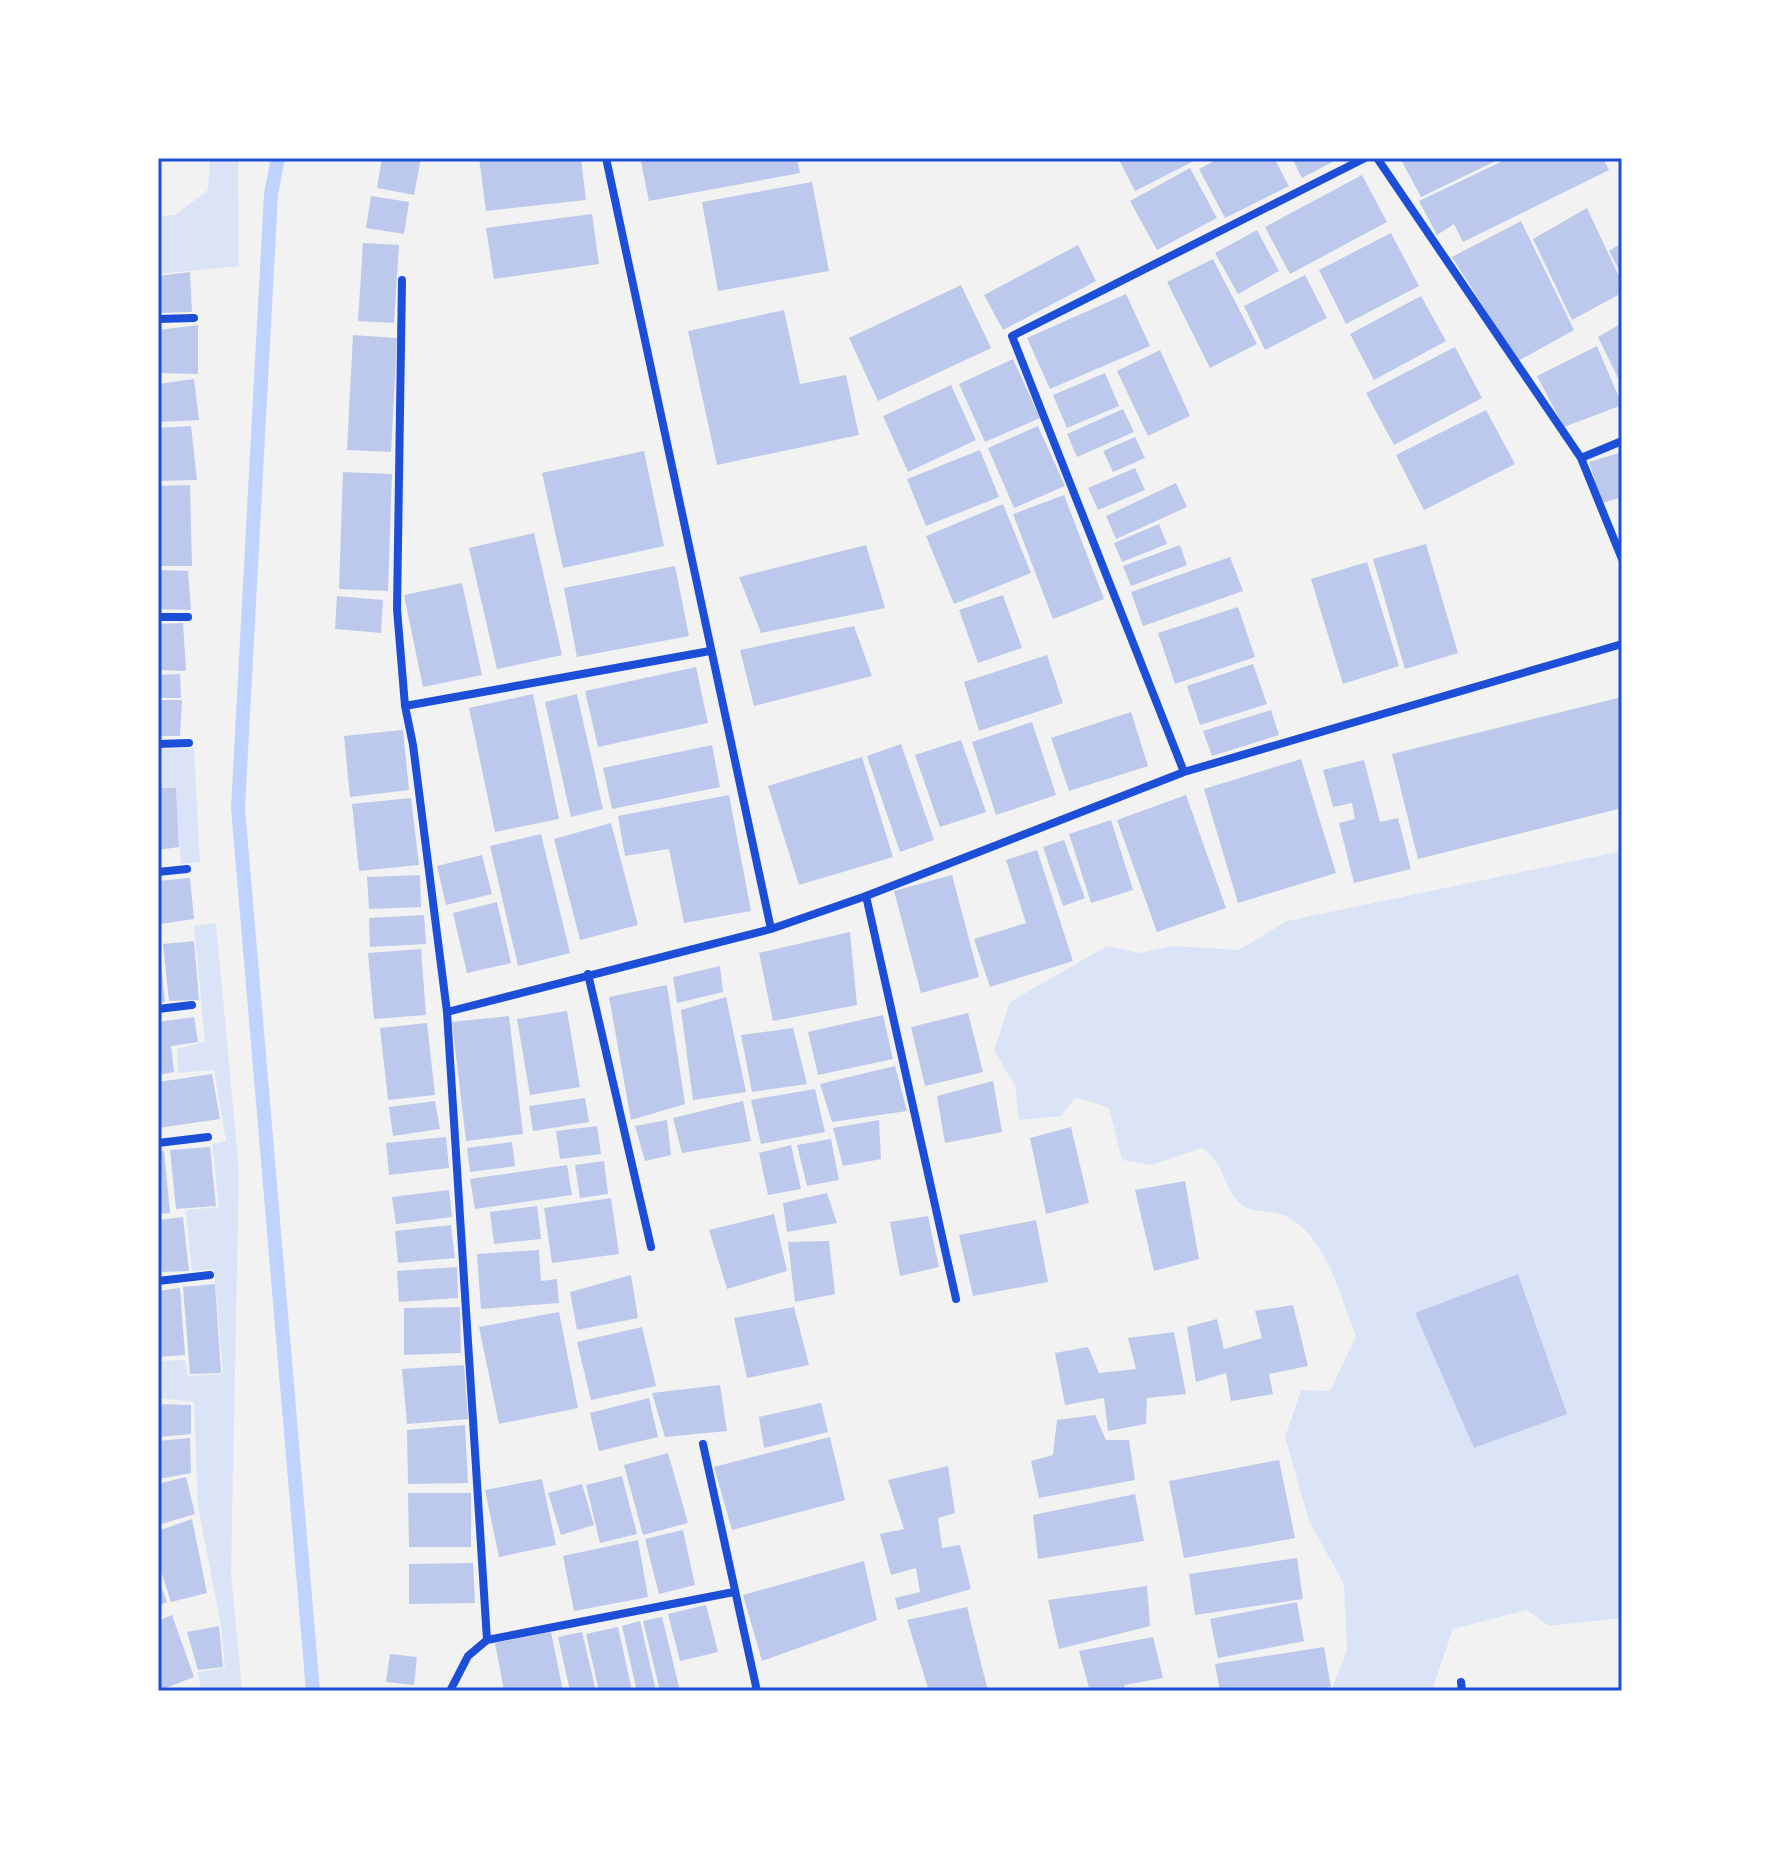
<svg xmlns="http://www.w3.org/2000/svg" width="1780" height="1849" viewBox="0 0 1780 1849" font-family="Jost,sans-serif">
<rect width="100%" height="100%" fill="#f2f2f2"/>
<path fill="#dbe4f7" d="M210,158H238L239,266L158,274V216L175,215L208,190Z
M194,748L200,862L181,864L176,788H158V749Z
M1622,851V1618L1549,1626L1527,1610L1453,1629L1432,1691H1331L1347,1650L1344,1584L1309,1521L1285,1437L1301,1390L1330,1391L1356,1336C1339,1295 1328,1238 1286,1216C1270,1208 1248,1216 1235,1198C1220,1178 1226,1165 1202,1148L1151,1165L1122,1160L1109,1108L1076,1097L1061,1116L1019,1120L1015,1085L994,1051L1010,1002L1107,946L1139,953L1173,946L1239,950L1287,921Z
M216,923L239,1171L231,1573L242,1691H201L198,1672L225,1668L221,1625L198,1507L194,1402L158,1398V1361L185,1360L188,1376L223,1374L214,1269L192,1271L186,1210L219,1207L212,1144L226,1141L214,1070L178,1073L177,1049L205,1042L194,926Z"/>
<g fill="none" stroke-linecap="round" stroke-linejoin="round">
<path stroke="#bfd3fe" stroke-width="14" d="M278,158L271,194L238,808L313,1691"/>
</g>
<path fill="#bdc9ec" d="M382,158H421L414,195L377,188Z
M479,158H581L586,200L486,211Z
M661,158H797L800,173L649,201L641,162Z
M1118,158H1200L1135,191Z
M1220,158H1274L1289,186L1225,218L1199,169Z
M1292,158H1340L1302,178Z
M1400,158H1502L1421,197Z
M1509,158H1603L1609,170L1463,242L1454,224L1437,235L1419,201Z
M1190,168L1217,218L1157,250L1130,201Z
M1362,175L1387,222L1290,274L1265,227Z
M812,182L829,271L718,291L702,202Z
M371,196L409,202L404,234L366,228Z
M1587,208L1622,283V293L1572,320L1533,239Z
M592,214L599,264L494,279L486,228Z
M1521,221L1574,330L1518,361L1452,257Z
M1257,230L1279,271L1238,294L1215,253Z
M1391,233L1419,286L1346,324L1319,270Z
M363,243L399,245L394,323L358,321Z
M1622,243V275L1609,251Z
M1078,245L1096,281L1003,330L984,295Z
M1213,259L1257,344L1210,368L1167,282Z
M190,272L192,312L158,313V276Z
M1305,275L1327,318L1265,350L1244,306Z
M961,285L991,348L878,401L849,338Z
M1126,294L1150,346L1050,389L1027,338Z
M1421,296L1446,341L1374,380L1350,334Z
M784,310L800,384L846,375L859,435L717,465L688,331Z
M1622,323V377L1618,378L1598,337Z
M198,325V374L158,373V330Z
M353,335L397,338L391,452L347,450Z
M1597,346L1622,405L1564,427L1537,376Z
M1455,347L1482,398L1394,445L1366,393Z
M1160,350L1190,416L1148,436L1117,371Z
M1013,359L1040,418L985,442L959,384Z
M1105,373L1119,406L1067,428L1053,395Z
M194,379L199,420L158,422V384Z
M951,385L976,440L908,472L883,416Z
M1123,409L1134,432L1077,457L1067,434Z
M1486,410L1515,464L1424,510L1396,455Z
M191,426L197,480L158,481V428Z
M1038,426L1065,486L1014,508L988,448Z
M1135,437L1145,458L1113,472L1103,451Z
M980,450L999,497L926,526L907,479Z
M644,451L664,546L563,568L542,473Z
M1622,452V497L1602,503L1589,462Z
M1135,468L1145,490L1098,510L1088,488Z
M343,472L392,474L388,591L339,589Z
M1176,483L1187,507L1116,539L1106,516Z
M190,485L192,566H158V486Z
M1064,495L1104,599L1053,619L1013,514Z
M1003,504L1031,573L954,604L926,536Z
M1159,524L1167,544L1122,562L1114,543Z
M534,533L562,655L497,669L469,548Z
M1426,544L1458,653L1405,669L1373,559Z
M866,545L885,608L761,633L739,577Z
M1180,545L1187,565L1131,586L1123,566Z
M1230,557L1243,591L1143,626L1131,592Z
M1367,562L1399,666L1343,684L1311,579Z
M675,566L689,636L577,657L564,588Z
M158,570L188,571L191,610L158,609Z
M462,583L482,675L423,687L404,595Z
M1003,595L1022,648L978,663L959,610Z
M337,596L383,600L381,633L335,629Z
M1238,607L1255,657L1175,684L1158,633Z
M183,623L186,671L158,670V624Z
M854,626L872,676L754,706L740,650Z
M1047,655L1063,703L979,731L964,682Z
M1253,664L1267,704L1200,725L1187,686Z
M696,667L708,723L598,747L585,691Z
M180,674L181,698H158V675Z
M533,694L559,819L495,832L469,708Z
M577,694L603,809L571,817L545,702Z
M1622,697V808L1418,859L1392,754Z
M158,700H182L180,736H158Z
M1271,710L1279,735L1212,756L1203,731Z
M1131,712L1148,766L1069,791L1051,738Z
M1032,722L1056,795L996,815L972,742Z
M403,730L409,790L350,797L344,736Z
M961,740L986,812L940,827L915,755Z
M901,744L934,840L900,852L867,756Z
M712,745L720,787L612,809L603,768Z
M862,757L893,857L799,885L768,786Z
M1301,759L1336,873L1238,903L1204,789Z
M1364,760L1380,822L1398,818L1411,869L1354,883L1339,823L1355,819L1352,803L1333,807L1323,770Z
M158,788H176L179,847L158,850Z
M729,795L751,911L684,923L669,849L625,856L618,816Z
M1186,795L1226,908L1157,932L1117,820Z
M411,798L419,865L359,871L352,804Z
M1111,820L1133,890L1091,903L1069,834Z
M611,823L638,925L580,940L554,839Z
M541,834L570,953L518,966L490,846Z
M1064,840L1085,898L1063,906L1043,847Z
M1037,850L1073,961L990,987L974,939L1026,923L1006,860Z
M482,855L492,894L446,905L437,866Z
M420,875L421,907L369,909L367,877Z
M952,875L979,977L921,993L894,891Z
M190,878L194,919L161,924L158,881Z
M497,902L511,963L467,973L453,913Z
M424,915L426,944L370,947L369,918Z
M850,932L857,1005L773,1021L759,953Z
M194,941L199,1000L169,1001L163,944Z
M421,949L426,1015L374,1019L368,953Z
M158,955H160L165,1002L158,1003Z
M720,966L723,992L677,1003L673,977Z
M667,985L685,1104L631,1120L609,997Z
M726,997L746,1092L693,1100L681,1010Z
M567,1011L580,1087L530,1095L517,1019Z
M968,1013L983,1072L925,1086L911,1027Z
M883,1015L893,1059L818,1075L808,1032Z
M509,1016L523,1134L466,1141L452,1022Z
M194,1017L198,1042L171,1046L174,1072L158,1075V1022Z
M427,1023L435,1095L388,1100L380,1028Z
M793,1028L807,1084L752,1092L741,1035Z
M895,1066L907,1111L832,1122L820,1084Z
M212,1074L220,1119L158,1128V1082Z
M993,1081L1002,1132L945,1143L937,1096Z
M815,1089L825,1132L761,1144L751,1100Z
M585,1098L589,1122L533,1131L529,1106Z
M435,1101L440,1129L393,1136L389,1107Z
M743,1101L751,1141L682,1153L673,1118Z
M667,1120L671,1155L645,1161L635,1126Z
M879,1120L881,1159L843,1166L833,1128Z
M597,1126L601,1154L560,1159L556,1131Z
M1071,1127L1089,1203L1046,1214L1030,1138Z
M446,1137L449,1168L389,1175L386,1143Z
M831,1139L839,1180L807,1186L797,1145Z
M512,1142L515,1166L470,1172L467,1148Z
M791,1145L801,1189L768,1195L759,1153Z
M210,1147L216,1206L176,1209L170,1150Z
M158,1151H164L170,1213L158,1214Z
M604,1161L608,1194L580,1198L575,1165Z
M567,1165L572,1195L475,1209L470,1179Z
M1185,1181L1199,1259L1154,1271L1135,1190Z
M449,1190L452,1217L396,1224L392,1197Z
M827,1193L837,1223L787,1232L783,1203Z
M611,1198L619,1254L552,1263L544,1208Z
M537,1206L541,1239L494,1244L490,1212Z
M774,1214L787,1271L727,1289L709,1230Z
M928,1216L939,1267L900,1276L890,1222Z
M183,1217L189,1271L162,1272L158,1220Z
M1036,1220L1048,1282L973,1296L959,1235Z
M451,1225L455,1258L398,1263L395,1231Z
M829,1241L835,1294L795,1302L788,1242Z
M539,1250L541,1281L557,1279L559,1303L481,1309L477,1254Z
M457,1267L458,1298L399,1302L397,1271Z
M1518,1274L1567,1414L1474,1448L1415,1313Z
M631,1275L638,1318L577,1330L570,1292Z
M215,1284L221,1373L190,1374L183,1287Z
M180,1288L185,1355L158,1357V1291Z
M1293,1305L1308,1366L1269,1374L1273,1394L1231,1401L1226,1373L1196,1382L1187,1327L1217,1319L1224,1349L1262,1338L1255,1311Z
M460,1307L461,1353L404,1355V1308Z
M794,1307L809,1365L747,1378L734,1318Z
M559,1312L578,1408L499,1424L479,1327Z
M642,1327L656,1386L591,1400L577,1342Z
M1174,1332L1186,1394L1147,1398L1146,1424L1108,1431L1104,1398L1065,1405L1055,1353L1088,1347L1099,1373L1136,1369L1128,1338Z
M464,1365L468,1419L407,1424L402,1369Z
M720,1385L727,1431L665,1437L652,1393Z
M649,1398L658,1437L599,1451L590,1413Z
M821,1403L828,1432L764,1448L759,1417Z
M158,1404L191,1405V1434L158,1437Z
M1095,1415L1106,1440H1129L1135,1480L1039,1498L1031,1461L1053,1455L1057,1420Z
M465,1425L468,1483L408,1484L407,1430Z
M830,1437L845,1500L732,1530L714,1467Z
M190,1438L191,1473L158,1479V1441Z
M668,1453L688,1523L643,1535L624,1465Z
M1279,1460L1295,1538L1184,1558L1169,1481Z
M948,1466L955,1513L938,1518L942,1548L960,1545L971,1589L898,1610L895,1598L920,1592L916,1568L891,1575L880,1534L904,1529L888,1480Z
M622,1476L637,1534L600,1543L586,1485Z
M186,1477L195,1514L158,1525V1484Z
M542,1479L556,1545L499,1557L485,1490Z
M582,1484L594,1525L561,1535L548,1493Z
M408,1493H471V1547H409Z
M1135,1494L1144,1541L1038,1559L1033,1515Z
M192,1519L207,1593L171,1602L158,1562V1531Z
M683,1530L695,1585L659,1594L645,1539Z
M638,1540L648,1597L574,1611L563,1556Z
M1297,1558L1303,1599L1195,1615L1189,1574Z
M864,1561L877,1620L762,1661L743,1595Z
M473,1563L475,1603L409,1604V1564Z
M158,1579L167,1602L158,1606Z
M1147,1586L1150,1626L1059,1649L1048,1600Z
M1297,1602L1304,1641L1218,1658L1210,1619Z
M706,1605L718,1652L680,1661L668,1614Z
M967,1607L988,1691H929L907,1620Z
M172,1615L194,1677L158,1691V1621Z
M662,1617L680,1691H660L643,1621Z
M640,1621L656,1691H637L622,1626Z
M219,1626L223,1667L198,1670L187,1632Z
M618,1627L632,1691H599L586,1634Z
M551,1632L563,1691H504L495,1643Z
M582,1632L596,1691H570L558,1637Z
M1153,1637L1163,1678L1124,1685L1126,1691H1083L1089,1688L1079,1651Z
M1324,1647L1331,1687L1303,1691H1220L1215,1664Z
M390,1654L417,1657L414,1685L386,1682Z"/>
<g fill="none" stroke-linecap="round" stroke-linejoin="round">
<path stroke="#1d4ed8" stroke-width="8" d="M606,158L771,929
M1377,158L1581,458L1622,559
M402,280L397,609L405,706L413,745L447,1012L487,1640L468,1656L450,1691
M158,319L194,318
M1581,458L1622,441
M158,617H188
M405,706L710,651
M158,744L189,743
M1184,772L1012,336L1365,158
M158,872L187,869
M866,896L956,1299
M588,974L651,1247
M158,1009L192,1005
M447,1012L771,929L866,896L1184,772L1622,644
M158,1143L208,1137
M158,1281L210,1275
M703,1444L757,1691
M487,1640L734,1592
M1461,1682L1462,1691"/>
</g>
<rect width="1780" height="1849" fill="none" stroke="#ffffff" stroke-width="320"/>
<rect x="160" y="160" width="1460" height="1529" fill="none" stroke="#1d4ed8" stroke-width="3"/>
</svg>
